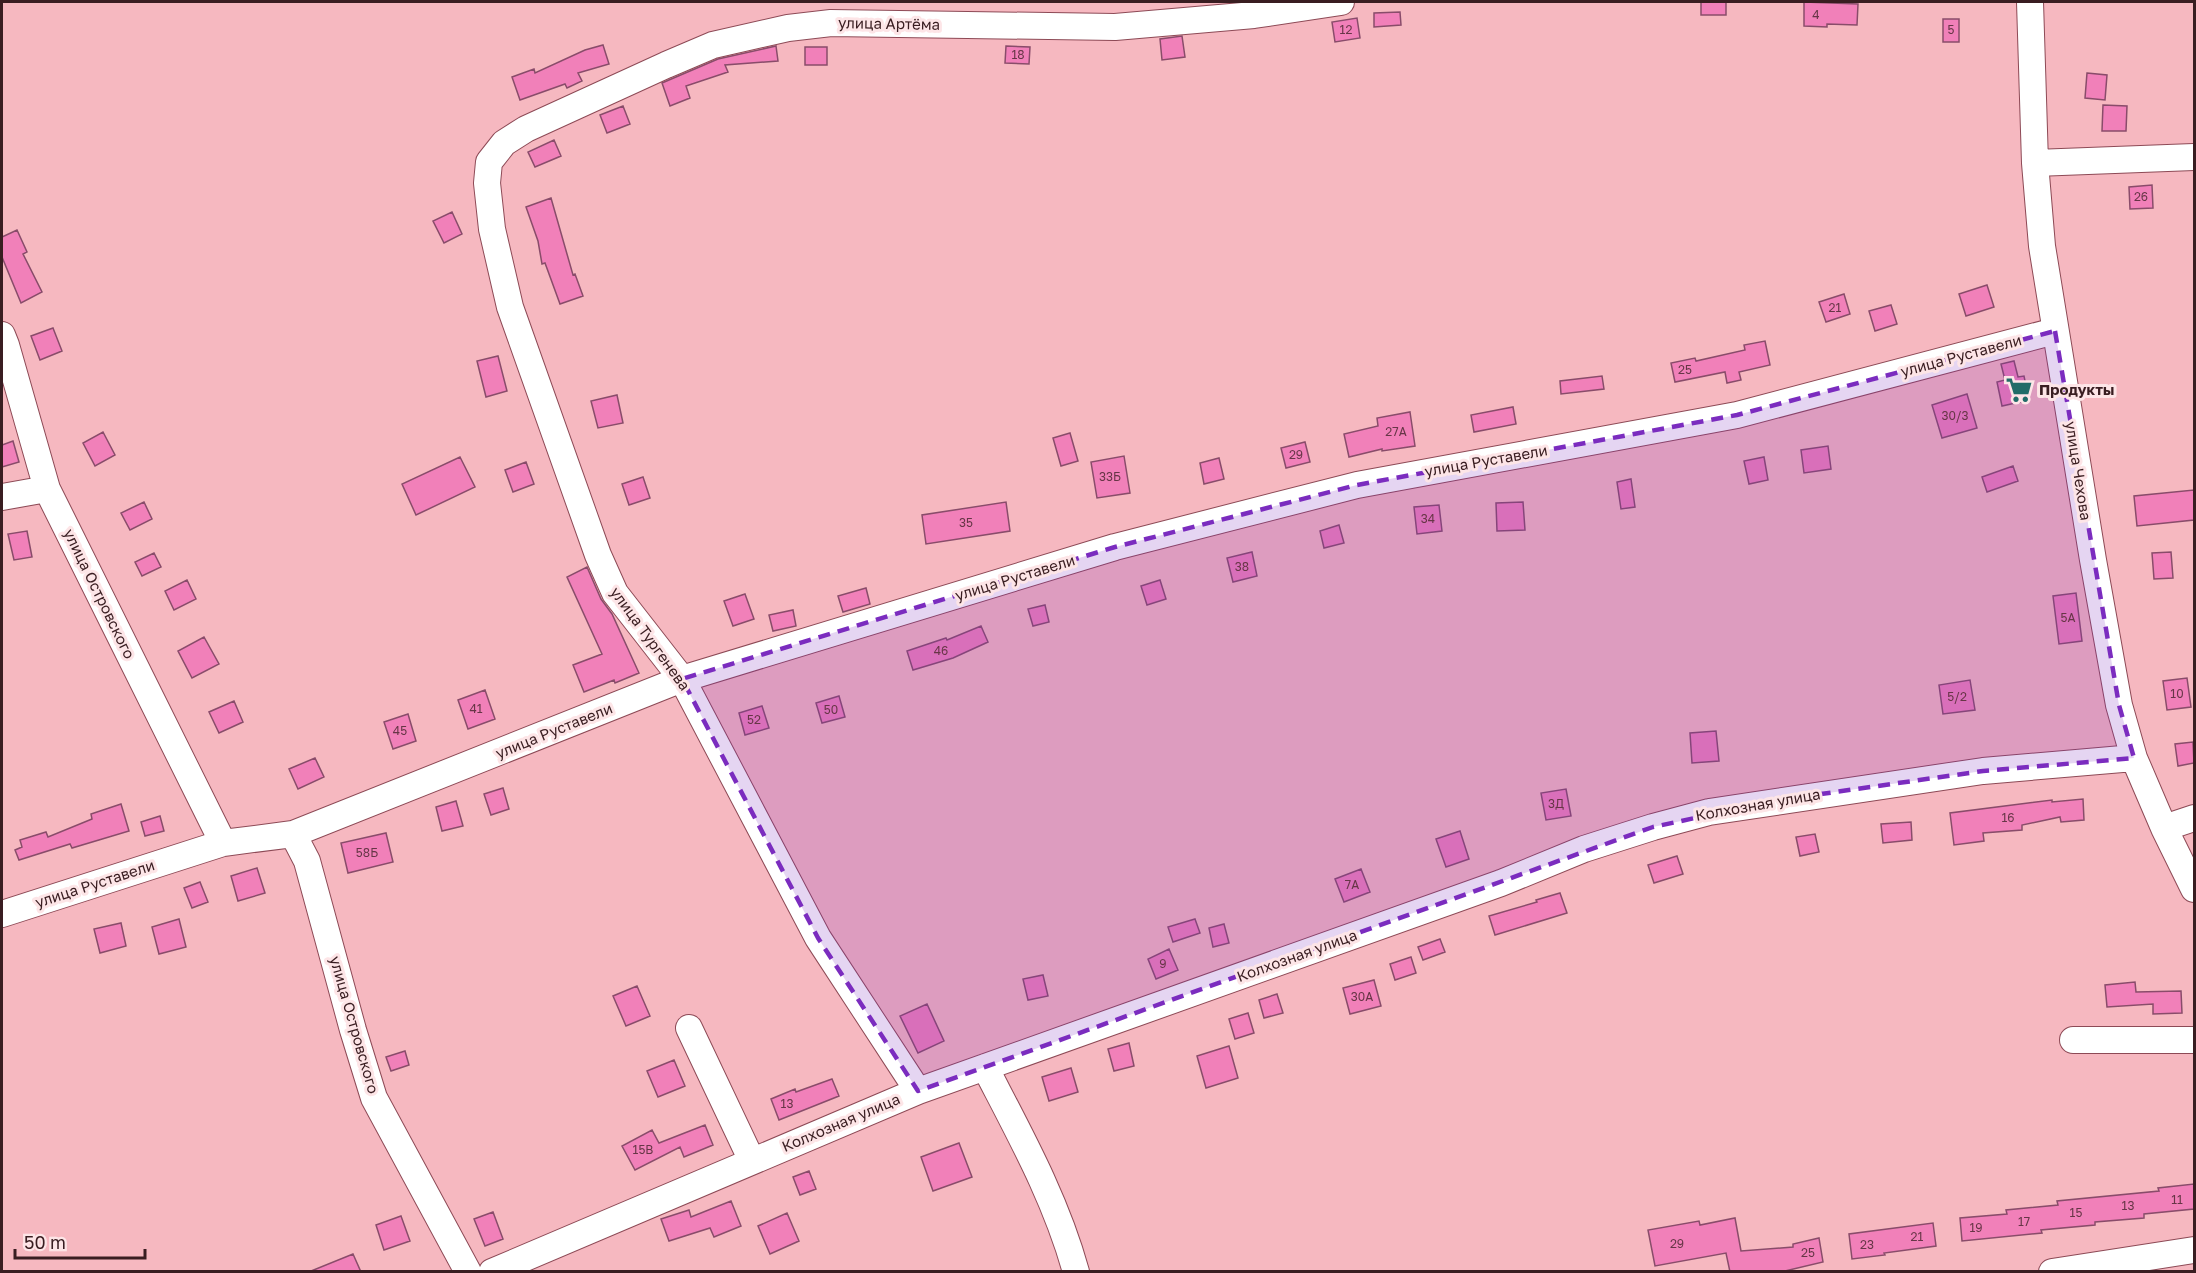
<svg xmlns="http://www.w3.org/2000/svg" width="2196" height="1273" viewBox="0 0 2196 1273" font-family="'Golos Text',sans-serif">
<rect width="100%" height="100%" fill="#f6b8c0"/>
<path fill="#f180b9" stroke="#894c6a" stroke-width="1.5" d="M1701,2H1726V15H1701Z
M1804,2L1858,4L1857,25L1827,24V27L1804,26Z
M1400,12L1401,25L1374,27V13Z
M1357,18L1360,38L1335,42L1332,22Z
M1943,19H1959V42H1943Z
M1182,36L1185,57L1162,60L1160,39Z
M603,45L609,64L578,73L582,81L567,88L565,84L520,100L512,77L534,69L535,73L585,50Z
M776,46L778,61L725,65L728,72L686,86L690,98L670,106L662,83L718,59Z
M1006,46L1030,47L1029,64L1005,63Z
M805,47H827V65H805Z
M2087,73L2107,75L2105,100L2085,98Z
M2103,105L2127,106L2126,131H2102Z
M623,106L630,124L607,133L600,115Z
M554,140L561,156L535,167L528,152Z
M2152,185L2153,208L2130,209L2129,187Z
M551,198L573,275L575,274L583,296L560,304L545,263L542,264L538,241L526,207Z
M452,212L462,234L444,243L433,221Z
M17,230L27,252L23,254L42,292L21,303L2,257V237Z
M1987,285L1994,307L1966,316L1959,294Z
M1844,294L1850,314L1826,322L1819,302Z
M1891,305L1897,324L1875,331L1869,311Z
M53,328L62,351L40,360L31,336Z
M1765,341L1770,365L1739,372L1741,380L1727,383L1725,372L1675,382L1671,363L1695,358L1696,361L1745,350L1744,345Z
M498,356L507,391L486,397L477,361Z
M2014,361L2018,377L2024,376L2029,400L2002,406L1997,382L2005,380L2001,364Z
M1602,376L1604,389L1561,394L1560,381Z
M1967,394L1977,428L1942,438L1932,405Z
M617,395L623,423L598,428L591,401Z
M1513,407L1516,424L1474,432L1471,415Z
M1410,412L1415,446L1382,451V449L1349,457L1344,434L1378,426L1377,418Z
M103,432L115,455L95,466L83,443Z
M1070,433L1078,461L1061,466L1053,438Z
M13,441L19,462L2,467V445Z
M1305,442L1310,462L1286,468L1281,448Z
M1828,446L1831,469L1804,473L1801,450Z
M1124,456L1130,493L1097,498L1091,462Z
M460,457L475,487L416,515L402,484Z
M1764,457L1768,480L1749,484L1744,461Z
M1219,458L1224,479L1204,484L1200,463Z
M526,462L534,484L513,492L505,470Z
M2013,466L2018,481L1987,492L1982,477Z
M643,477L650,498L629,505L622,484Z
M1631,479L1635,507L1621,509L1617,482Z
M2194,490V520L2137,526L2134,496Z
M144,502L152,519L130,530L121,513Z
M1006,502L1010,531L926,544L922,515Z
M1523,502L1525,530L1497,531L1496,503Z
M1439,505L1442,531L1417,534L1414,507Z
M1339,525L1344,543L1324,548L1320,531Z
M27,531L32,557L14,560L8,534Z
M1252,552L1257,576L1233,582L1227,558Z
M2171,552L2173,578L2154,579L2152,553Z
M154,553L161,567L142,576L135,562Z
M587,567L601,599L612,614L639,673L615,683L614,680L584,692L573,665L602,654L567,577Z
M187,580L196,599L174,610L165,591Z
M1160,580L1166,599L1147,605L1141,586Z
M866,588L870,604L843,612L838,596Z
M2076,593L2082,641L2059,644L2053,596Z
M745,594L754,619L733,626L724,601Z
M1045,605L1049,622L1033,626L1028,609Z
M793,610L796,626L773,631L769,615Z
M981,626L988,642L953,658L913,670L907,651L946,638L947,640Z
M204,637L219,664L192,678L178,651Z
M2187,678L2191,707L2167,710L2163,681Z
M1970,680L1975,710L1943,714L1939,685Z
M485,690L495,719L468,729L458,700Z
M839,696L845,717L822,723L816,703Z
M234,701L243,722L219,733L209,712Z
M762,706L769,728L745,735L739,713Z
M408,714L416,741L393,749L384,722Z
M1716,731L1719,761L1692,763L1690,733Z
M2193,742L2194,763L2178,766L2175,744Z
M315,758L324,777L298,789L289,769Z
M503,788L509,809L491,815L484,794Z
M1566,789L1571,816L1546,820L1541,793Z
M2083,799L2084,820L2061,822L2060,817L2022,825V830L1983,833L1984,841L1954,845L1950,813L2052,800V802Z
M456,801L463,826L442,831L436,807Z
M121,804L129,831L72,848L70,844L19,860L15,850L22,847L20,840L46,832L48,837L92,819L91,814Z
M160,816L164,831L145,836L141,822Z
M1911,822L1912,840L1883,843L1881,824Z
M1460,831L1469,859L1446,867L1436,839Z
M386,833L393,862L348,873L341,843Z
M1815,834L1819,852L1800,856L1796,837Z
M1677,856L1683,874L1654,883L1648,865Z
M257,868L265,893L238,901L231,876Z
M1361,869L1370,892L1344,902L1335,879Z
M200,882L208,902L192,908L184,888Z
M1560,893L1567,913L1495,935L1489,916L1537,902L1536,900Z
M179,919L186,947L159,954L152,927Z
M1195,919L1200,933L1173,942L1168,927Z
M121,923L126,946L100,953L94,929Z
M1224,924L1229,943L1213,947L1209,928Z
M1440,939L1445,952L1423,960L1418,947Z
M1169,949L1178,970L1156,979L1148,959Z
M1411,957L1416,973L1395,980L1390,964Z
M1043,975L1048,996L1028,1000L1023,979Z
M1374,980L1381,1006L1350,1014L1343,988Z
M2135,982L2136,992L2181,991L2182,1013L2153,1014V1004L2107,1007L2105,985Z
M637,986L650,1016L626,1026L613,996Z
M1277,994L1283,1013L1264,1018L1259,1000Z
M927,1004L944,1041L918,1053L900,1016Z
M1248,1013L1254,1033L1235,1039L1229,1019Z
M1129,1043L1134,1066L1114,1071L1108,1049Z
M1229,1046L1238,1078L1206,1088L1197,1056Z
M405,1051L409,1065L391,1071L386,1057Z
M674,1060L685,1086L658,1097L647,1071Z
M1071,1068L1078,1092L1049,1101L1042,1077Z
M832,1079L839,1096L779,1120L771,1099L795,1089L796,1092Z
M705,1125L713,1145L684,1157L680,1147L635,1170L622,1146L652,1130L659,1143Z
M959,1143L972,1177L933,1191L921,1157Z
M809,1171L816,1189L800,1195L793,1177Z
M2194,1184V1209L2144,1214V1218L2095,1222V1225L2041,1230L2042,1233L1962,1241L1960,1218L2007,1214L2006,1210L2058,1205L2057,1201L2159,1191L2158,1188Z
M731,1201L741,1226L714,1237L710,1228L669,1241L661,1219L689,1210L691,1217Z
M493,1212L503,1239L485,1246L474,1219Z
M787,1213L799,1241L770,1254L758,1226Z
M401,1216L410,1241L384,1250L376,1225Z
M1735,1218L1741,1251L1793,1247V1244L1819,1238L1823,1262L1785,1271L1730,1272L1726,1253L1655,1266L1648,1230L1699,1221L1700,1225Z
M1933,1223L1936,1246L1884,1253L1885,1255L1852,1259L1849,1234Z
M353,1254L361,1272H311V1271Z"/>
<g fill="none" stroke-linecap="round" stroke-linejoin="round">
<g stroke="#8d4a56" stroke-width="28">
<path id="minor" d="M2030,2L2035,163L2042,246L2093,560L2119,705L2134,758L2164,828L2194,889
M2035,163L2194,157
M2,335L6,345L47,489L223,843
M2,497L47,489
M2164,828L2194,818
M293,834L307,861L353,1030L374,1098L468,1272
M2,914L223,843L293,834L682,679L1115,547L1357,485L1737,415L2055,331
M689,1028L752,1161
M2073,1040H2194
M985,1067C1019,1133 1056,1199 1076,1272
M918,1091L818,938L682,679L615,593L598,555L510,307L492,229L487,183L489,162L504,143L526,129L666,65L713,45L788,28L831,23L1115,27L1254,15L1341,2
M492,1272L918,1091L1501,883L1584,849L1653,827L1709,812L1983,771L2134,758
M2052,1272L2194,1250"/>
</g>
<use href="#minor" stroke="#fff" stroke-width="26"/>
</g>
<path fill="#7b2cbf" fill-opacity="0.2" stroke="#7b2cbf" stroke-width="4.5" stroke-dasharray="12 8" stroke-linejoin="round" d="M2055,331L2119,705L2134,758L1983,771L1779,800L1653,827L918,1091L818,938L682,679L1115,547L1357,485L1737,415Z"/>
<defs>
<g id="supermarket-bare" transform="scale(2.07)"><path d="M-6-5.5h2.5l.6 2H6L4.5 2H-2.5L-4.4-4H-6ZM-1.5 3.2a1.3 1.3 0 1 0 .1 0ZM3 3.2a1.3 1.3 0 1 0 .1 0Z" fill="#216c68" stroke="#fde5e7" stroke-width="2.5" paint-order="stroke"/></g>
</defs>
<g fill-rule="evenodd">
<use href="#supermarket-bare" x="2019" y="390"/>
</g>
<g text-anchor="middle" stroke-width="6" stroke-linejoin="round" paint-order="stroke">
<g font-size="12" fill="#673647">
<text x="1816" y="19">4</text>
<text x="1346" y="34">12</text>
<text x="1951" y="34">5</text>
<text x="1018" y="59">18</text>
<text x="2141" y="201">26</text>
<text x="1835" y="312">21</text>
<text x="1685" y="374">25</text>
<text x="1955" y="420">30/3</text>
<text x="1396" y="436">27А</text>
<text x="1296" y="459">29</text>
<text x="1110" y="481">33Б</text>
<text x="1428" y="523">34</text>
<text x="966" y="527">35</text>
<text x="1242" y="571">38</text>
<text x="2068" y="622">5А</text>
<text x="941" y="655">46</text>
<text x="2177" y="698">10</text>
<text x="1957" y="701">5/2</text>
<text x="476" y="713">41</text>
<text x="831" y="714">50</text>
<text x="754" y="724">52</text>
<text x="400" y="735">45</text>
<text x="1556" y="808">3Д</text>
<text x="2008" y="822">16</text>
<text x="367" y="857">58Б</text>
<text x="1352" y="889">7А</text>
<text x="1163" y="968">9</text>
<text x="1362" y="1001">30А</text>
<text x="787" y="1108">13</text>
<text x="643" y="1154">15В</text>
<text x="2177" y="1204">11</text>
<text x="2128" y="1210">13</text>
<text x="2076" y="1217">15</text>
<text x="2024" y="1226">17</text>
<text x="1976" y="1232">19</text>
<text x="1917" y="1241">21</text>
<text x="1677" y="1248">29</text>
<text x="1867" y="1249">23</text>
<text x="1808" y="1257">25</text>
</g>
<g font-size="15" fill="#391d21" stroke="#fde5e7">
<text transform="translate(889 24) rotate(1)" y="5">улица Артёма</text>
<text transform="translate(1961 356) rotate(-15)" y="5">улица Руставели</text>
<text transform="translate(1486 461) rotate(-10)" y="5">улица Руставели</text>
<text transform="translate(2078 471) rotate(81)" y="5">улица Чехова</text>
<text transform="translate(1015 578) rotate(-17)" y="5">улица Руставели</text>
<text transform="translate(99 594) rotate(64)" y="5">улица Островского</text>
<text transform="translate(650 639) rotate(54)" y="5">улица Тургенева</text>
<text transform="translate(554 731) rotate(-22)" y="5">улица Руставели</text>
<text transform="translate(1758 805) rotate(-10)" y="5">Колхозная улица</text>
<text transform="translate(95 884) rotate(-18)" y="5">улица Руставели</text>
<text transform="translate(1297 956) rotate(-20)" y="5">Колхозная улица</text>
<text transform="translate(354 1025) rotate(74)" y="5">улица Островского</text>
<text transform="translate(841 1123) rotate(-23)" y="5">Колхозная улица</text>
</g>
<g font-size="15" font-weight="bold" fill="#391d21" stroke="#fde5e7" text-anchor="start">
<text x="2039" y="395">Продукты</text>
</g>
</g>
<rect width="2196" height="1273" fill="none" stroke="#391d21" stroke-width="6"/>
<path d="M15 1249v9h130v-9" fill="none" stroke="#391d21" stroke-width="3"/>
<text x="24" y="1249" font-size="18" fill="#391d21" stroke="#fde5e7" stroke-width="4.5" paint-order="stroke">50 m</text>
</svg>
